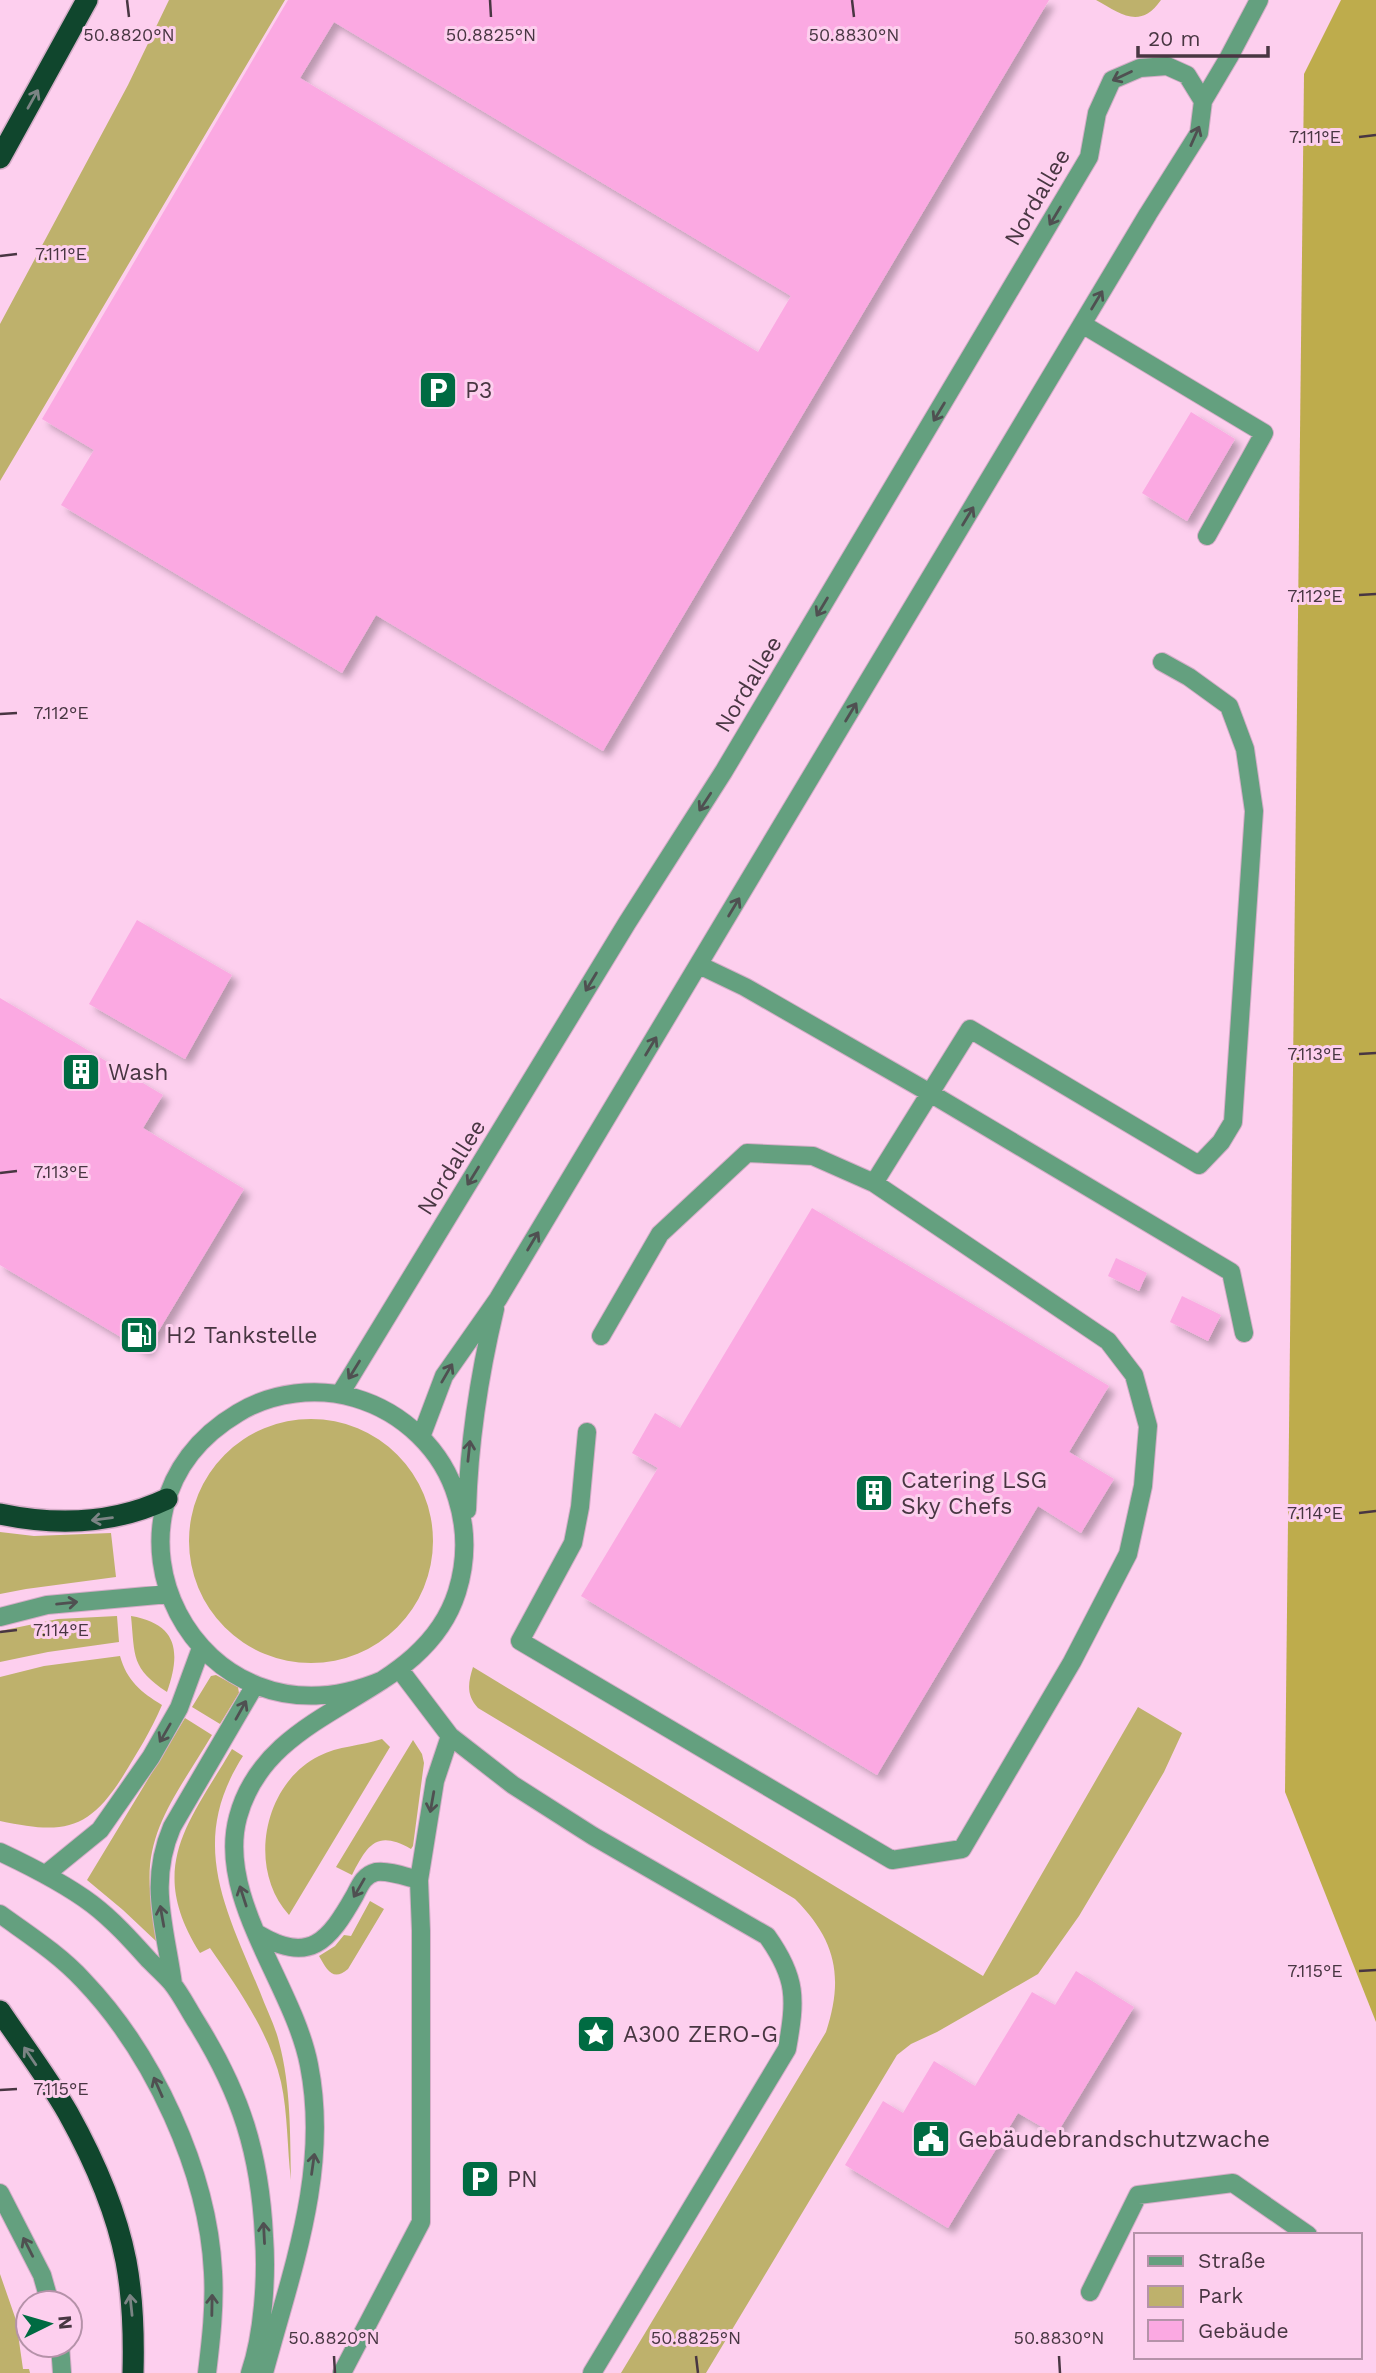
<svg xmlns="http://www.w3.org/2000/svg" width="1376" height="2373" viewBox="0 0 1376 2373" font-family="'Work Sans',sans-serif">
<defs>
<filter id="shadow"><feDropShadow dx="6" dy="6" stdDeviation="3.5" flood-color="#0004"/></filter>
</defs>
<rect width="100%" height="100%" fill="#fdcfee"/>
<path fill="#beb16c" d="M169,0H285L0,481V324L128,85Z
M1096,0H1161C1140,30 1121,14 1096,0Z
M189 1541a122 122 0 1 1 244 0a122 122 0 1 1-244 0Z
M0,1532L34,1536L111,1533L116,1577L26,1589L0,1594Z
M117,1616L119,1642L48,1652L0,1662V1631L58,1619Z
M131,1616C178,1624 181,1652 167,1692C131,1668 135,1657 131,1616Z
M120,1656C127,1681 141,1692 162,1705C151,1731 137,1753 123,1776C88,1832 62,1834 0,1821V1677L44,1666Z
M473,1667L983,1976L1138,1707L1182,1733L1164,1772L1129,1832L1079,1916L1038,1974L937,2032L911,2044L897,2055L706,2373H621L826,2032C844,1977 836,1940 795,1899L478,1708C466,1695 468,1683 473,1667Z
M216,1675L238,1687L239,1693L220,1724L192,1707L211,1676Z
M185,1718L212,1735C167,1810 129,1849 162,1941L158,1943L123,1910L87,1880Z
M382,1739L390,1747L289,1915C247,1869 263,1784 319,1756C338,1746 361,1746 382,1739Z
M413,1740L422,1754L424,1763L413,1846L411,1849C376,1829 367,1846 352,1875L336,1867Z
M232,1749L243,1756C188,1842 225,1907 260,1992C266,2009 275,2025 279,2042C291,2087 290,2134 291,2180C287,2148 288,2114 281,2082C270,2034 238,1988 210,1948L200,1953C146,1867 188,1824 232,1749Z
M370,1901L384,1909L348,1969C333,1982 327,1970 319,1956L335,1946L344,1935L351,1936Z
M0,2274L16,2320L23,2369H29L30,2373H0Z"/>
<path fill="#beac4c" d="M1341,0H1376V2022L1285,1792L1304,74Z"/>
<path fill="#fba9e2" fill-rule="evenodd" filter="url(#shadow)" d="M288,0H1049L603,751L376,615L342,673L61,505L94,450L42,419ZM334,22L791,296L758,352L300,78Z
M1191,412L1235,439L1187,521L1142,493Z
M137,920L232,975L185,1059L89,1004Z
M0,998L163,1095L143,1128L244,1189L146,1352L0,1265Z
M812,1208L1109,1386L1069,1452L1114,1479L1081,1533L1038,1506L877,1775L581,1596L658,1468L632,1453L655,1413L680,1428Z
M1116,1258L1147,1273L1139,1291L1108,1276Z
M1182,1296L1221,1315L1208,1341L1170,1322Z
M1076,1971L1134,2007L1056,2135L1018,2113L948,2228L845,2165L883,2101L903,2113L934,2061L975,2086L1032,1992L1055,2005Z"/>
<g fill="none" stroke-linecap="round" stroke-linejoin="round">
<g stroke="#d5adc8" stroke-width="20">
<path id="minor" d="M1203,101L1229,57L1259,0
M1082,324L1264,433L1207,536
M699,965L745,987L930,1093L1231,1272L1244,1333
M874,1183L970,1029L1199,1165L1221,1142L1233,1122L1254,811L1245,749L1229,706L1189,677L1162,662
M340,1394L627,923L724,771L1089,157L1097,113L1112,80L1140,68L1167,66L1187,75L1203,101L1199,133L1148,214L498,1299L444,1376L421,1437
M587,1432L580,1507L573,1543L520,1641L892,1860L962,1849L1072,1662L1128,1554L1143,1486L1148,1426L1134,1375L1108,1341L874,1183L813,1156L747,1153L660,1234L601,1336
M467,1510C469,1441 479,1376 495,1309
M0,1617L47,1605L169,1594
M400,1670L450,1736L513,1785L593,1836L767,1936C797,1978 796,1999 787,2049L592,2373
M0,1852C32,1867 64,1883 92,1904C113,1920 131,1940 149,1960C156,1967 164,1974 171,1982C181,1994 188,2009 197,2023C241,2094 260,2153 264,2237C267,2277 263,2335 250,2373
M46,1874L100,1830L151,1757L179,1708L201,1648
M0,1914C29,1935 59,1954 83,1980C153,2053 208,2171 213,2272C215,2306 211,2340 207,2373
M258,1934C310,1965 329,1941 355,1895C360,1885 364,1875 376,1872C388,1870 407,1877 419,1880
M173,1984C165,1926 148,1883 172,1827L255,1685
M0,2193L42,2275L50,2303
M1090,2292L1138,2195L1233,2183L1308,2235
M60,2345L62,2373
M264,2373C291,2272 330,2171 309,2065C294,1986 216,1898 238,1817C269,1701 422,1703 457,1592C467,1560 467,1530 457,1498C443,1450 403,1412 355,1398C317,1387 272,1392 238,1413C73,1511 195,1760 383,1680
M342,2373L421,2222V1931L419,1880L435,1781L450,1736"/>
</g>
<g stroke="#d5adc8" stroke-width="24">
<path id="highway" d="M0,158L87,0
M0,1514C57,1526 114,1524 167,1499
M0,2011C22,2044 48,2078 68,2113C93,2158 116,2210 126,2261C133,2298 134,2336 133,2373"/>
</g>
<use href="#minor" stroke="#64a07f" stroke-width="18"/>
<use href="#highway" stroke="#10462d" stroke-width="21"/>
</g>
<defs><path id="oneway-shaft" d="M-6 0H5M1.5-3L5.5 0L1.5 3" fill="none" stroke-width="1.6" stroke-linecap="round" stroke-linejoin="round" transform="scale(1.75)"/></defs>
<g stroke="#4f5051">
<use href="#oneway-shaft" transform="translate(1122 76) rotate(155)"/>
<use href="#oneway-shaft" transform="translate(1195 136) rotate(-66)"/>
<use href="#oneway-shaft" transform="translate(1055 216) rotate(121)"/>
<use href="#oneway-shaft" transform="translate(1097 300) rotate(-59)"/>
<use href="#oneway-shaft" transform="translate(939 412) rotate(121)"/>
<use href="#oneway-shaft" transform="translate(968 516) rotate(-59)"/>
<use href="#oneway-shaft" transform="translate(822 607) rotate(121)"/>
<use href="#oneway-shaft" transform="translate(851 712) rotate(-59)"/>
<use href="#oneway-shaft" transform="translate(705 802) rotate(123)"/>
<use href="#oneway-shaft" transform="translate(734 907) rotate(-59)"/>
<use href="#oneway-shaft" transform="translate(591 982) rotate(121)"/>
<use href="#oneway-shaft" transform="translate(651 1046) rotate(-59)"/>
<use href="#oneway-shaft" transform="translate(473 1176) rotate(122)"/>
<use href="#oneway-shaft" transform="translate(533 1241) rotate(-59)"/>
<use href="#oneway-shaft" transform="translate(354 1370) rotate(122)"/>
<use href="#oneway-shaft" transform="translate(447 1373) rotate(-60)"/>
<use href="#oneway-shaft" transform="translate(469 1451) rotate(-84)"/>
<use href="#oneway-shaft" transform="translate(67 1603) rotate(-6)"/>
<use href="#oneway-shaft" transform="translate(241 1710) rotate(-61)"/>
<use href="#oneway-shaft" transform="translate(165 1733) rotate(120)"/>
<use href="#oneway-shaft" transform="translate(432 1802) rotate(100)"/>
<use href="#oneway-shaft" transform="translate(359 1888) rotate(120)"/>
<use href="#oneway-shaft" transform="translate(243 1896) rotate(-108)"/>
<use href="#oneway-shaft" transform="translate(162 1916) rotate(-100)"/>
<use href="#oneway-shaft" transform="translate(158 2087) rotate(-114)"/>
<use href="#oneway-shaft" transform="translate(313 2164) rotate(-82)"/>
<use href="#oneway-shaft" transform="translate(264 2233) rotate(-93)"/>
<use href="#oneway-shaft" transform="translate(28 2247) rotate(-117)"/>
<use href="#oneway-shaft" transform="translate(212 2305) rotate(-89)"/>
</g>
<g stroke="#7b8484">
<use href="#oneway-shaft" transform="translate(33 99) rotate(-61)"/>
<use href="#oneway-shaft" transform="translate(102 1519) rotate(173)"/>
<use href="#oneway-shaft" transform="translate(30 2056) rotate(-124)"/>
<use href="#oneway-shaft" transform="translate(131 2305) rotate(-96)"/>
</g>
<path fill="none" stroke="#483642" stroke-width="2.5" d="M127,0L129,17M490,0L491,17M852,0L854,17M1359,137L1376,135M0,256L17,254M1359,595L1376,594M0,714L17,713M1359,1054L1376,1053M0,1173L17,1171M1359,1513L1376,1511M0,1632L17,1630M1359,1971L1376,1970M0,2090L17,2089M334,2356L335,2373M696,2356L698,2373M1059,2356L1060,2373"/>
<defs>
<g id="parking-square" transform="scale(2.0125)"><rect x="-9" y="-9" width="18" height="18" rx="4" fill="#006b42" stroke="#fdcfee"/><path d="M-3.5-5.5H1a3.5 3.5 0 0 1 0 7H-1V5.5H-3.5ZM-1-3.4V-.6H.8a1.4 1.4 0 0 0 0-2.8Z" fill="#fff"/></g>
<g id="building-square" transform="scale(2.0125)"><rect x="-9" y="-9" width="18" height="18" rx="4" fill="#006b42" stroke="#fdcfee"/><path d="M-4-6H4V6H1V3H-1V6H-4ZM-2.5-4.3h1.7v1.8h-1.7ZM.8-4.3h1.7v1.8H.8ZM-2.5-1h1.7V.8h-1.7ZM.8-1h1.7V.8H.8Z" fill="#fff"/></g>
<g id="fuel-square" transform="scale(2.0125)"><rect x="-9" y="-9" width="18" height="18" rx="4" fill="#006b42" stroke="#fdcfee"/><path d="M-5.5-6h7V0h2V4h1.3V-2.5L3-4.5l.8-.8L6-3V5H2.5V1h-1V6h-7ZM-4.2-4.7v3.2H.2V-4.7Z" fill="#fff"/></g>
<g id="sight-square" transform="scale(2.0125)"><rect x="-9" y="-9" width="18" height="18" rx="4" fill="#006b42" stroke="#fdcfee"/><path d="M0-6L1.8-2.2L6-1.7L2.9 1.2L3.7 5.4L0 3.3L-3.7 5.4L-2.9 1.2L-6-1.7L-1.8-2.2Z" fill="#fff"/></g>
<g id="civic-square" transform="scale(2.0125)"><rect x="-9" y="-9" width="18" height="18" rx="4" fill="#006b42" stroke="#fdcfee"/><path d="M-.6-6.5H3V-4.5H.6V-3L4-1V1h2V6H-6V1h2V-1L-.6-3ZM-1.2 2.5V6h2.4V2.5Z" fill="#fff"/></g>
</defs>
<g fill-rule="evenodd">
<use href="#parking-square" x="438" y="390"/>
<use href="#building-square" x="81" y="1072"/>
<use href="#fuel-square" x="139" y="1335"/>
<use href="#building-square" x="874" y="1493"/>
<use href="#sight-square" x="596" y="2034"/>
<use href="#civic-square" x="931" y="2139"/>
<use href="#parking-square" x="480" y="2179"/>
</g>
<g text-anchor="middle" stroke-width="6" stroke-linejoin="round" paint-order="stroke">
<g font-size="23" fill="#483642" stroke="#fdcfee">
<text transform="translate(1037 197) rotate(-60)" y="8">Nordallee</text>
<text transform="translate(748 684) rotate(-59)" y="8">Nordallee</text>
<text transform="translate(451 1167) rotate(-58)" y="8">Nordallee</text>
</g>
<g font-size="23" fill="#483642" stroke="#fdcfee" text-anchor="start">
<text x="465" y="398">P3</text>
<text x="108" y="1080">Wash</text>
<text x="166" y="1343">H2 Tankstelle</text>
<text x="901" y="1488">Catering LSG<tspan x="901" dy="26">Sky Chefs</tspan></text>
<text x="623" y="2042">A300 ZERO-G</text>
<text x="958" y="2147">Gebäudebrandschutzwache</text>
<text x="507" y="2187">PN</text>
</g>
</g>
<g font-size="18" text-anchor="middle" fill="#483642" stroke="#fdcfee" stroke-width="6" stroke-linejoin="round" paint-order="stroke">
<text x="129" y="41">50.8820°N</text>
<text x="491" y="41">50.8825°N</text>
<text x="854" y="41">50.8830°N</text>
<text x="1315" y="143">7.111°E</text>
<text x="61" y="260">7.111°E</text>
<text x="1315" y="602">7.112°E</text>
<text x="61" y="719">7.112°E</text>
<text x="1315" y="1060">7.113°E</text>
<text x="61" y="1178">7.113°E</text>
<text x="1315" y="1519">7.114°E</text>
<text x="61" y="1636">7.114°E</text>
<text x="1315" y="1977">7.115°E</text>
<text x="61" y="2095">7.115°E</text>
<text x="334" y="2344">50.8820°N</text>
<text x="696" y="2344">50.8825°N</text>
<text x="1059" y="2344">50.8830°N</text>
</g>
<rect x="1134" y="2233" width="228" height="126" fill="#fdcfee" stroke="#b592a9" stroke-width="2"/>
<rect x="1148" y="2256" width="35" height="10" fill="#64a07f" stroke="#b592a9" stroke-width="2"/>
<text x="1198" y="2268" font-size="21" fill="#483642">Straße</text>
<rect x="1148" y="2286" width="35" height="21" fill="#beb16c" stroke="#b592a9" stroke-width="2"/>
<text x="1198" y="2303" font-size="21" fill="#483642">Park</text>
<rect x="1148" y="2320" width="35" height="21" fill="#fba9e2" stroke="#b592a9" stroke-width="2"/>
<text x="1198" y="2338" font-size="21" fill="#483642">Gebäude</text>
<g transform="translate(49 2324) rotate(85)"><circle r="33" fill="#fdcfee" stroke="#b592a9" stroke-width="2"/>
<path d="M0-5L12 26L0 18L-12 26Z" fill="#006b42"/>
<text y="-10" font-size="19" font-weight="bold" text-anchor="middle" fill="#483642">N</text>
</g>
<path d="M1138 46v10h130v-10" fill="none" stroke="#483642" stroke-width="3.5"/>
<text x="1148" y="46" font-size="21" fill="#483642" stroke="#fdcfee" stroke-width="5" paint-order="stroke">20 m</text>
</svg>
